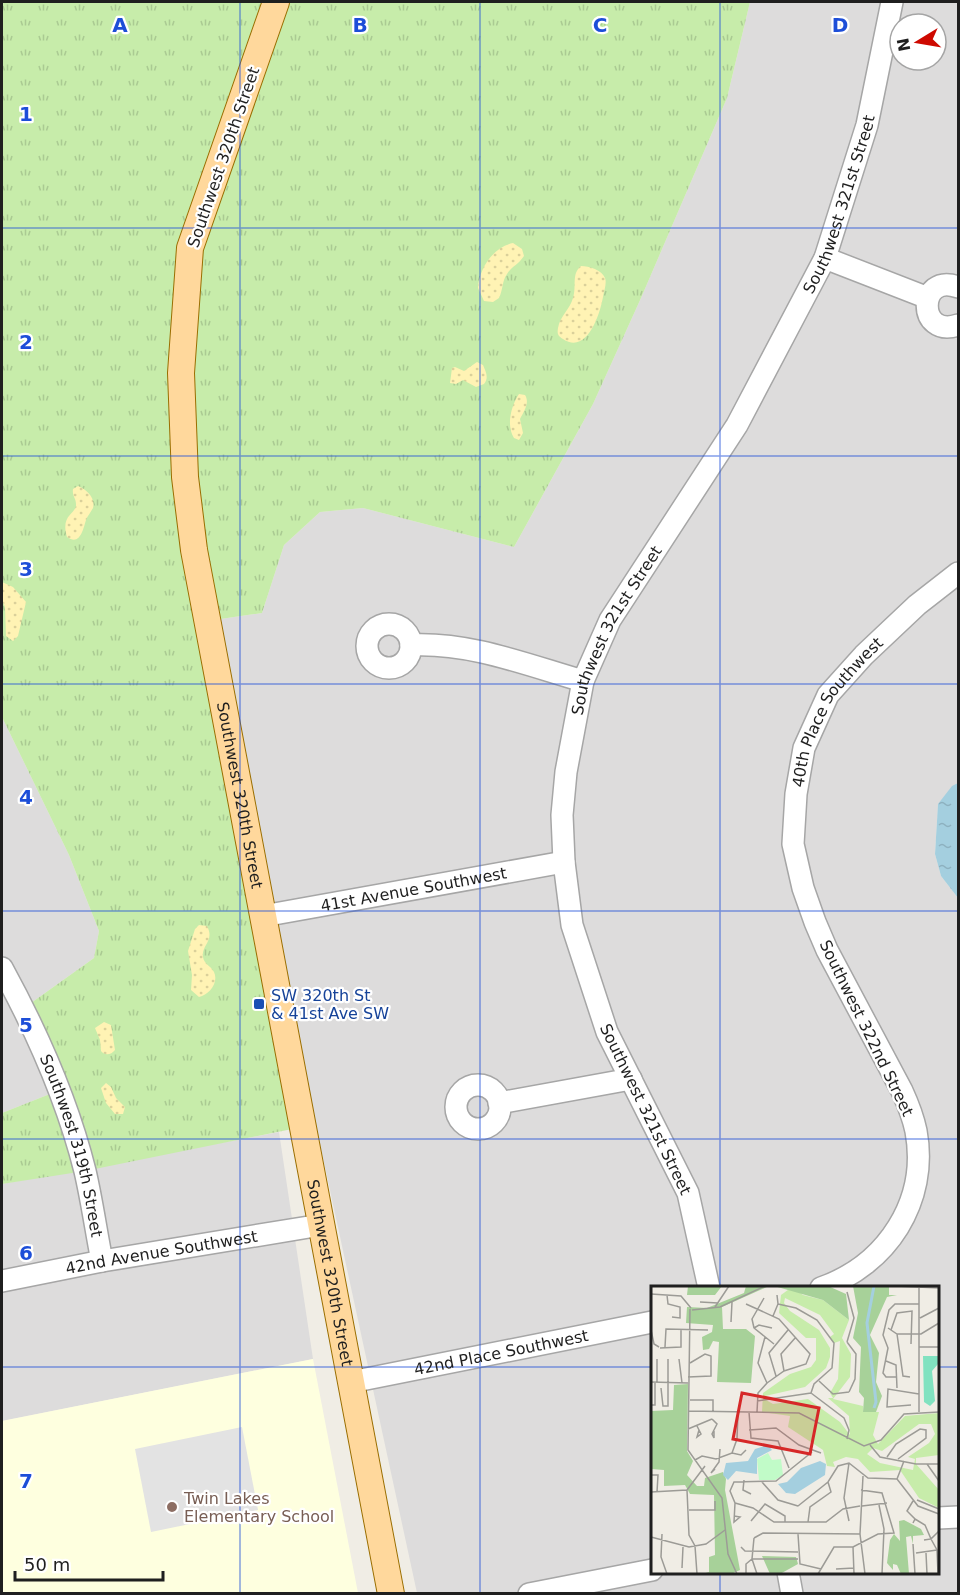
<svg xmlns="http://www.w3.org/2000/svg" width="960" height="1595" viewBox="0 0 960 1595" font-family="'DejaVu Sans',sans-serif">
<defs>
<pattern id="grass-tufts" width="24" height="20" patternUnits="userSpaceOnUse" patternTransform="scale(1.5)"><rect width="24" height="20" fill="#c7ecaa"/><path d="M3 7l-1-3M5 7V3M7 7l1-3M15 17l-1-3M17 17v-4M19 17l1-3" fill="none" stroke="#aaca92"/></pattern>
<pattern id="sand-dots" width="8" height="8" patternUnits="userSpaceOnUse" patternTransform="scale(1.5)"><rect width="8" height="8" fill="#fff3b4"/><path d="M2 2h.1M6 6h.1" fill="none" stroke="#dad09a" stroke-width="1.8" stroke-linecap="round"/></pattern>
<pattern id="water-ripples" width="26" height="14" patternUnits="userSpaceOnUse" patternTransform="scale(1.5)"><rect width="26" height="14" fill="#a4cfdf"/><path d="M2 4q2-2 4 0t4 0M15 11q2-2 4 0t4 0" fill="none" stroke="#8db1bf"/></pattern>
</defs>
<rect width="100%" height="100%" fill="#f0ede5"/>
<path fill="#dddcdc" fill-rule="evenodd" d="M750,2H958V789L938,804L935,854L941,876L958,898V1593H417L207,621L262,613L284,545L320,512L363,508L514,547L593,404L641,298L727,98ZM900,24H936V60H900ZM652,1288H938V1572H652Z
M2,717L69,855L99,931L94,958L24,1008L60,1090L2,1113Z
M279,1132L313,1359L2,1421V1184Z"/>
<path fill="#feffdf" d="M313,1359L358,1593L2,1594V1421Z"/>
<path fill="url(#grass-tufts)" d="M2,2H750L727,98L641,298L593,404L514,547L363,508L320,512L284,545L262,613L207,621L302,1127L85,1171L2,1184V1113L60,1090L24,1008L94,958L99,931L69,855L2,717Z"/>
<path fill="url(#sand-dots)" d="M513,243L522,249L524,256C518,265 512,266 507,274C502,281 503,290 499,298L493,302L484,301L478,288C479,269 493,247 513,243Z
M581,266C589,266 602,270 605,278C607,283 604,291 603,297C600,314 587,355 563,339C558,336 557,334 558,328C560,316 570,309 573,298C577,286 571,274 581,266Z
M477,362L483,365C486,372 489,378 484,384L476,387L463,380L456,384L450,383L452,368L455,367L464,371Z
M519,394L525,395C530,403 524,411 520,419L523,433L519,440L514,438C506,426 511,406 519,394Z
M78,486C86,489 96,498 93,508C91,512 88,515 86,520C83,530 80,546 67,537C60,514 77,514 76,504C76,498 72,496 73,489Z
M2,582L13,587L26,602L18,636L13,641L6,636L5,607L2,600Z
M199,925L207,926C215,941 201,945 203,957C204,964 211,966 214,972C219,983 209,995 199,997L191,990L192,975L188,951L195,929Z
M104,1022L111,1025L115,1050C111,1055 105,1056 101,1051L100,1040L95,1028Z
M106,1083L111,1087L116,1098L125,1107L123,1114H115L106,1103L101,1088Z"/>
<path fill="#e3e3e3" d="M242,1427L258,1510L151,1532L135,1449Z"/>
<path fill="url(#water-ripples)" d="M958,783V898L941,876L935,854L938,804L952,786Z"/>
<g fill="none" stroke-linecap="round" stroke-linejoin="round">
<g stroke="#a6a6a6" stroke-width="24">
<g id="minor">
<path d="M825,258L928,298"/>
<path d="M958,287C917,272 917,339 958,325"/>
<circle cx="389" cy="646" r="22"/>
<path d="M411,645C470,642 527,665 583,681"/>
<path id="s1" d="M263,916L564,862"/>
<path id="s2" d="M2,968C37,1032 67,1099 85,1171C92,1201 96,1231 102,1261"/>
<circle cx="478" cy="1107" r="22"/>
<path d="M499,1103L631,1079"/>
<path id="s3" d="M2,1281L102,1261L321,1225"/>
<path id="s4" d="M709,1288L688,1193L607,1032L572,925L564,862L562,815L566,772L583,681L610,620L737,425L825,258L867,125L892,2"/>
<path id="s5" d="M821,1288C887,1265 929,1201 916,1131C913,1117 908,1104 902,1091L827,950L815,922L803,888L793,844L796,794L804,748L828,695L864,655L917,605L958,573"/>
<path id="s6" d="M351,1382L652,1322"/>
<path d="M938,1518L958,1517"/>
<path d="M788,1572L792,1594"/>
<path d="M529,1594L652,1570"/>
</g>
</g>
<g stroke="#9a6e00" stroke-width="28">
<g id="major">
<path id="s7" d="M276,2L190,248L181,373L185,477L194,550L391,1594"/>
</g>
</g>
<use href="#minor" stroke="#fff" stroke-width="21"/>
<use href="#major" stroke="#ffd89c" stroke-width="26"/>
</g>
<path fill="none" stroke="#1d4ed8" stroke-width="1.5" stroke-opacity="0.55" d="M240,2V1594M480,2V1594M720,2V1288M2,228H958M2,456H958M2,684H958M2,911H958M2,1139H958M2,1367H652M938,1367H958M720,1572V1594"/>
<rect fill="#1a4fb4" stroke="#fff" stroke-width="2" x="253" y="998" width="12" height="12" rx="3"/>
<circle fill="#8d6e63" stroke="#fff" stroke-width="2" cx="172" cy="1507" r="6"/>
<g text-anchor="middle" stroke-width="4.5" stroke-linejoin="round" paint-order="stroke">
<g font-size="16" fill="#1f1f1f" stroke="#fff">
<text transform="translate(223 157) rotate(-71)" y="6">Southwest 320th Street</text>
<text dy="6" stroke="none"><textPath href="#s4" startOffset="1180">Southwest 321st Street</textPath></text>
<text dy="6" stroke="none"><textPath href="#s4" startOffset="696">Southwest 321st Street</textPath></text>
<text dy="6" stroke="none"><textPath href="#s5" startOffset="658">40th Place Southwest</textPath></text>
<text dy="6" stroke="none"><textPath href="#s7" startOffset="813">Southwest 320th Street</textPath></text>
<text dy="6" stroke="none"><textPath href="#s1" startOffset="153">41st Avenue Southwest</textPath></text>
<text transform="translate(867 1028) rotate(64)" y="6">Southwest 322nd Street</text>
<text transform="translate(646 1109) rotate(64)" y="6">Southwest 321st Street</text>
<text dy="6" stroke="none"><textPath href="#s2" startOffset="192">Southwest 319th Street</textPath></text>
<text dy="6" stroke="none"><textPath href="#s3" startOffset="162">42nd Avenue Southwest</textPath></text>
<text dy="6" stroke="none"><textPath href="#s7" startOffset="1299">Southwest 320th Street</textPath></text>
<text dy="6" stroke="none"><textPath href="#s6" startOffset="153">42nd Place Southwest</textPath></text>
</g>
<g font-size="16" fill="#164399" stroke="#fff" text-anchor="start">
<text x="271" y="1001">SW 320th St<tspan x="271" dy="18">&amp; 41st Ave SW</tspan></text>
</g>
<g font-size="16" fill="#785e54" stroke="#fff" text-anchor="start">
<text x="184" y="1504">Twin Lakes<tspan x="184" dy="18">Elementary School</tspan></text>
</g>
</g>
<g transform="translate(651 1286)">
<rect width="288" height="288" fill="#f0ede5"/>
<path d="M141,1L152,9L172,14L198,34L191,52L200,68L199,91L182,113L212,120V126H228L222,149L227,158L254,130L288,127V169L265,172V178L288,204V222L268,212L249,184L219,186L207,173L195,171L182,176L184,181L176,180L172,164L137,141L139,130L111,126L112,107L139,88L160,81L165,74V52H155L128,27L130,9ZM134,12L169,29L183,48L179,51L183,57L189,55L187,93L179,107L182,112H177L198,130L199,149L189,136L157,113L122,118L115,114L114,110L154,101L175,82L179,71V62L168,44L139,25L133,17ZM268,138H280L284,148L278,157L257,171L264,173L262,184L229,177L216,168L222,162L231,165Z" fill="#c7ecaa" fill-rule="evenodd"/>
<path d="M37,0H71L64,9H36ZM95,0H118L71,21L72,43H95L104,50L100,97L66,96L68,56L62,55L58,63L52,64L51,51L61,46L62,39L35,37L36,21L56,22L93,7ZM123,0H177L195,8L198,34L172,14ZM202,0H238V9H246L236,11L219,49L228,67L225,96L231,110L225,126H212L213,112L208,106L210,61L202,52L207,27ZM37,98L36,165L42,175L36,189L46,200H53L54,192L72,186L75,193L74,204L89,284L80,288H51L58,286V271L64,269L63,209L39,208L34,199L13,200V184L0,183V125L22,124L23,99ZM253,234L270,243L273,249L262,250V258L260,250L255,251L258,288H250L246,279L242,278V284L236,277L239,254L243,248L249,255L248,235ZM111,270L145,271L147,278L129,288H119Z" fill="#a7d199"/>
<path d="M117,167L121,174L130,173L132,189L124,194H108L106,173Z" fill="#c1fbc8"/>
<path d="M272,70H287V78L281,85L284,115L279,120L273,116Z" fill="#81e2c0"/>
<path d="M117,159L121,164L106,172V188L85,185L77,194L72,189L75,177L97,175L104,163ZM169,175L175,178L174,189L144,208L135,207L127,198L136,196L150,182Z" fill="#a4cfdf"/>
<path fill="none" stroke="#a4cfdf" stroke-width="3" d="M223,0L216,37L225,116L223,122"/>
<path fill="none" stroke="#9c9b96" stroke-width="1.5" d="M245,0L288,2M0,8L30,10L40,22M16,9L17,18L29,21V32L21,31M49,16L67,17M95,18L128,33L159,68L155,78L133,85L116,97M127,18L145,22L166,34L183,57L181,82L163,98L160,107M64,21L78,0M39,23L37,164L71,212L77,268L86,288M41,24L69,21L114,0M122,30L127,18L126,9M269,32L288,22M80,36L81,16M103,42L101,33L113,12M103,42L123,58M103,42L108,39L121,42M237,42L246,48H270L288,37M0,44L3,58L8,61M240,44L246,27L261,25L260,58M246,48L252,90L259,91M196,56L205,68L204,93L198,106M196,56L203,32L196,6M14,61L15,43L57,44M268,61H288M9,62L30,61V43M28,73L31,97M235,75L245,79L246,102M133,85L130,68L145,51M125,90L118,67L137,44M37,91L60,90V70L54,68L39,77M246,91H235L232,87L237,62L232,49L238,24L244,18H268M168,95L182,108L198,106M0,96L37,97M6,96V73M10,102L12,120H17V73M160,107L193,132L198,144L196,153M39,114H62V125M106,115L160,107M0,119H4V96M260,119L236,121L237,103L268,108M37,125L148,127L213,160L230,154L253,128L288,126M98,126L100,152L127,155L138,182M106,126L107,107L116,97L107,77L114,51M268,126V0M61,133L66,138L61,148L63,152V145M46,140L50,148L46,151L48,144M37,143L61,133M98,144L125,142L148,159L170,167M219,159L229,171L265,178H288M81,167L86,153L87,126M236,171L245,158L269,143L275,144V152L247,173M44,174L51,170L65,173L81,167L90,169L95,164M276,178L288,195M64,183L60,187L68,176L69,163M0,189H7L6,206M212,190L209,248L214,288M246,193L253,175M93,194L92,204L100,208M111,196L127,214L147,220M36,204L38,249L44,260L46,288M36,204L54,180M0,206L36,204M266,214L288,223M84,217L102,222L123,236H175L192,223L209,220M228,219L233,243L231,288M147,220L177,196L187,180L198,177L217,192L246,193L267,220L288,228M211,220L236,217M38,224H64V215M83,230L89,231L83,236L84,217L79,205L83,196L125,195L161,166M264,233L274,239L280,253L273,254M100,235L114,218L134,230V236M198,235L193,212L198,177M157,236L159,221L180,206L177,196M262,237L264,233L256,225L262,215M11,248L10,271L16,288M147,248L149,278L170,283M0,251L38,261L55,258L74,244M103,252L112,247L209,248M103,252L101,273L106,288M262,258L264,288M90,261L94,265L147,266M202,261L203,288M265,267L286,264M275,267L276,288M31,282L32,261M185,283L203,282M95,288V278L101,273H147M167,288L183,261H202L227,248L243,247L231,207L210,204M287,288L286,264L280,253L288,245"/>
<path fill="#d62828" fill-opacity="0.15" stroke="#d62828" stroke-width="3" d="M91,107L168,122L159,168L82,153Z"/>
<rect width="288" height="288" fill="none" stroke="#1f1f1f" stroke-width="3"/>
</g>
<g font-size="20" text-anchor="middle" font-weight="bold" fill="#1d4ed8" stroke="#fff" stroke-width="4.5" stroke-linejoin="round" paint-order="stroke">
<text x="120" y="32">A</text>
<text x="360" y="32">B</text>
<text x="600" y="32">C</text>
<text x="840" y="32">D</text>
<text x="26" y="121">1</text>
<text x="26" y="349">2</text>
<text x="26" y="576">3</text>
<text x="26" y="804">4</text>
<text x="26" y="1032">5</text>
<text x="26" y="1260">6</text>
<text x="26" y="1488">7</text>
</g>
<rect width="960" height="1595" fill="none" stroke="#1f1f1f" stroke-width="6"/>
<g transform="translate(918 42) rotate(259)"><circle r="28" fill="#ffffff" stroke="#a5a5a5" stroke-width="1.5"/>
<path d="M0-4.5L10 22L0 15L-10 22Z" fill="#ce0900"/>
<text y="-9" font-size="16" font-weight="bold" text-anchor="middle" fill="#1f1f1f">N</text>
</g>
<path d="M15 1571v9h148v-9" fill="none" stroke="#1f1f1f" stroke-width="3"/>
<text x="24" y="1571" font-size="18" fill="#1f1f1f" stroke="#ffffff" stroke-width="4.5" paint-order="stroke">50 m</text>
</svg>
